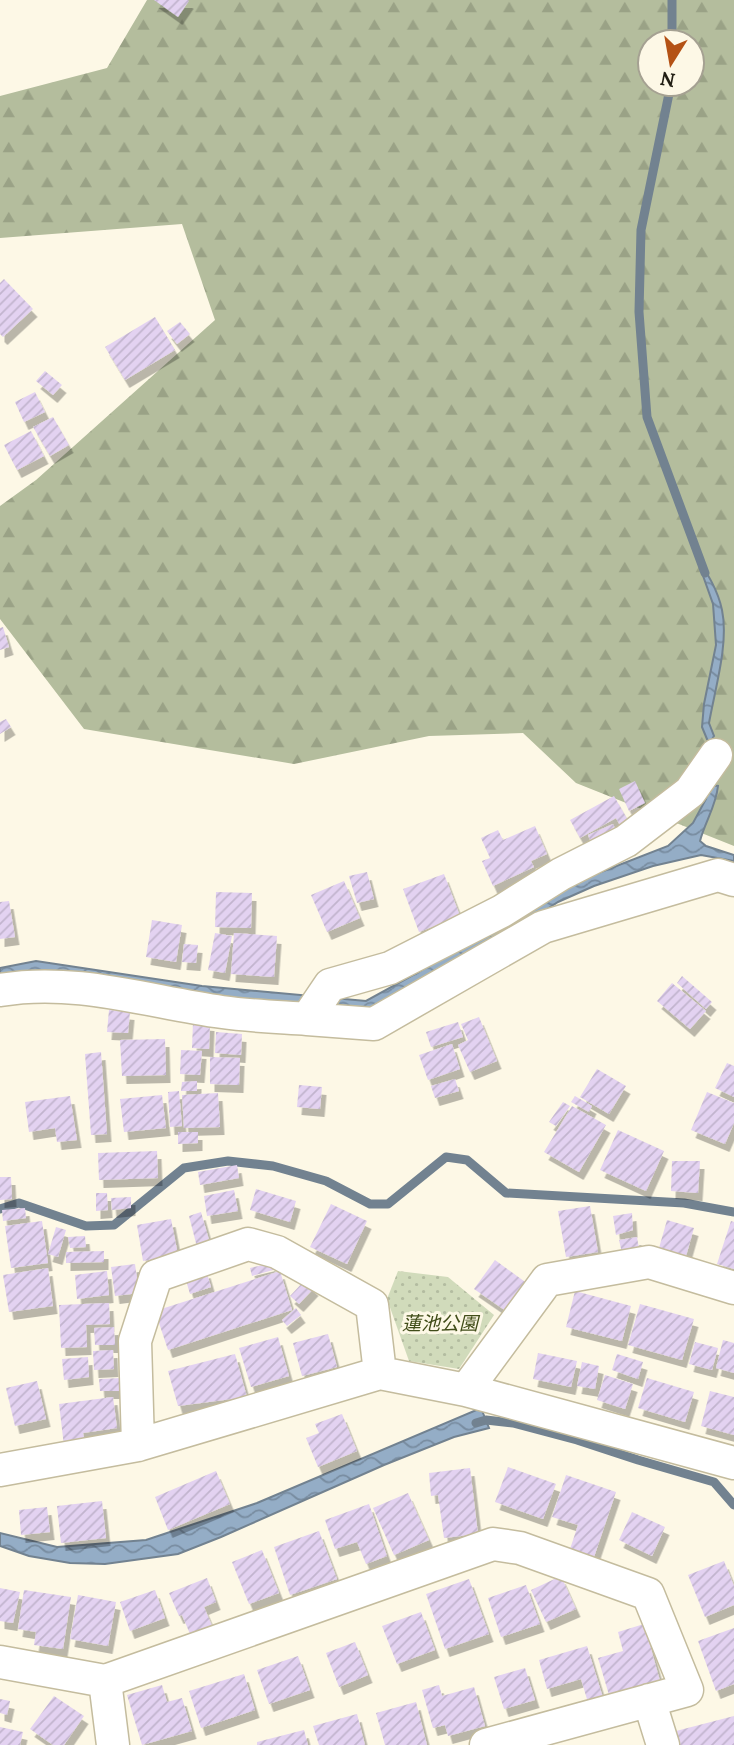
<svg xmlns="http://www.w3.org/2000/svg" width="734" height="1745" viewBox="0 0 734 1745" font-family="Lora,'Noto Sans JP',serif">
<defs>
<pattern id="forest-firs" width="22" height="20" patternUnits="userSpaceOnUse" patternTransform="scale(1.75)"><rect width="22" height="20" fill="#b4bd9d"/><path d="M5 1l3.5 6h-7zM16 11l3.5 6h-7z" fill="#9aa286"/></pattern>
<pattern id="park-dots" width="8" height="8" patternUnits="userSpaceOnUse" patternTransform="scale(1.75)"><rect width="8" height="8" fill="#d1dbbb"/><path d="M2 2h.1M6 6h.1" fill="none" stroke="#b3bca0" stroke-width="1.8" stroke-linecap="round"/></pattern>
<pattern id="water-waves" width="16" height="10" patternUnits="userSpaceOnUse" patternTransform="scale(1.75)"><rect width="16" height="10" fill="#94adc6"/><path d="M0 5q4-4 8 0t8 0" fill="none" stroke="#788ca0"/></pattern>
<pattern id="building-hatch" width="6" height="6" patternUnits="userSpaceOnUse" patternTransform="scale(1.75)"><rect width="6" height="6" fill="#e3d2f1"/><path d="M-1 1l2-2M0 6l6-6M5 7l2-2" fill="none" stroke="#c2b4ce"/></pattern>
<filter id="shadow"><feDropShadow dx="4.5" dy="8" stdDeviation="0" flood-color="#0004"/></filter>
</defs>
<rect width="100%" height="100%" fill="#fdf8e6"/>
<path fill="url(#forest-firs)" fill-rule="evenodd" d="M147,0H734V846L576,783L523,733L429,736L294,764L84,729L0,619V506L36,480L215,320L182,224L0,238V96L107,68ZM650,42H692V84H650Z"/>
<path fill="url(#park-dots)" d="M398,1271L448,1277L494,1315L459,1369L409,1361L387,1299Z"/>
<path fill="url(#water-waves)" stroke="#728290" stroke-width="2" d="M696,556C707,573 718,590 722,610C729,643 715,689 709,723L714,736L709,744L702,727L704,704L716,645L713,604Z
M709,785L718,786C716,806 705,822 700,841L706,846L734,855V861L701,855L653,866L594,886L558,902L480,954L371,1015L0,980V968L36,961L202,986L366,1001L417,973L492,927L578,881L668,846L693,823L706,799Z
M481,1408L489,1428L454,1437L384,1465L221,1537L178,1554L105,1564L70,1563L29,1556L0,1546V1533L57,1547L146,1540L257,1503Z"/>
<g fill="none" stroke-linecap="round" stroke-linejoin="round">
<path stroke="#728290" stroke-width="9" d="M672,0V42
M671,84L641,230L639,312L647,417L705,573
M0,1209L19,1203L86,1226L114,1225L184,1168L228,1161L273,1166L326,1181L370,1204H388L446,1157L467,1160L506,1193L684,1203L734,1212
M476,1423L486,1420L513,1423L577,1440L638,1460L714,1482L734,1505"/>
</g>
<path fill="url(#building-hatch)" filter="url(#shadow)" d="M154,0H188L189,1L178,17Z
M4,279L33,309L3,337L0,334V283Z
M155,317L175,350L125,380L105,347Z
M180,322L190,334L177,344L167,331Z
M45,371L62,385L53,395L36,381Z
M35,392L45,412L24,422L15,402Z
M53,417L69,445L50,456L33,427Z
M31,431L44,456L17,470L4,445Z
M3,627L9,647L0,650V628Z
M6,719L11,727L0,734V722Z
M635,781L645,803L629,811L619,789Z
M614,796L629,822L621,827L616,818L580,838L570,820Z
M613,824L618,836L593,847L588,835Z
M535,826L547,854L531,861L534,867L493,886L482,861L490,858L481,838L498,830L503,840Z
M367,872L374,899L357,903L349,876Z
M444,874L460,916L419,932L403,889Z
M344,881L360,918L327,932L311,895Z
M216,892L252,893L251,928L215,927Z
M9,901L15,937L0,939V902Z
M152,920L182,925L176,962L146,957Z
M215,933L232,936L225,973L208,970Z
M234,933L277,936L274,977L231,974Z
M184,944L198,945L196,963L182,962Z
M682,976L712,1002L706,1009L677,983Z
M672,983L706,1011L690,1029L657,1001Z
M109,1010L130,1012L128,1033L107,1032Z
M479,1017L497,1061L470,1072L458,1045L468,1040L461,1024Z
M193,1022L210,1023L209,1049L192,1048Z
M458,1022L463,1037L431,1047L426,1032Z
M216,1032L242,1034L241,1055L215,1053Z
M165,1039L166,1075L122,1076L120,1040Z
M452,1044L460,1069L428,1080L419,1055Z
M181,1050L202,1051L200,1075L180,1074Z
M101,1052L107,1134L91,1135L85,1054Z
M210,1057L240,1058L239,1085L210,1084Z
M727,1063L734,1066V1097L715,1088Z
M597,1069L626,1086L609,1114L580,1097Z
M455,1079L459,1091L435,1098L431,1086Z
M197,1081V1091H181L182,1082Z
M299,1085L322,1087L320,1109L297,1107Z
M179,1091L182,1126L170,1127L168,1092Z
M707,1092L734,1103V1123L725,1144L691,1130Z
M218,1093L220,1127L184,1128L182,1095Z
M162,1095L166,1128L124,1132L120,1099Z
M70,1096L77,1140L57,1142L55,1128L29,1132L25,1102Z
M575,1096L592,1106L589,1112L571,1102Z
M563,1102L570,1106L556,1126L549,1122Z
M572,1106L606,1125L579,1172L544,1152Z
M618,1130L664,1151L646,1191L600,1170Z
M178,1132H198V1143L178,1144Z
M157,1151L158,1178L99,1180L98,1153Z
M672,1161H700L698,1193L671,1191Z
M237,1165L239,1178L200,1185L198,1172Z
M0,1177H11L12,1199L0,1200Z
M256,1189L296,1201L290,1222L250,1210Z
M234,1190L238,1211L207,1216L204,1196Z
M96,1193H107L108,1210L96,1211Z
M131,1197V1208L112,1210L111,1198Z
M331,1204L367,1221L347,1264L310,1247Z
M590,1206L598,1252L566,1257L558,1211Z
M25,1208L26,1218L3,1221L2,1210Z
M201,1212L211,1247L198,1251L189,1216Z
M632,1213L633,1230L616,1235L613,1216Z
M171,1219L178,1255L143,1261L137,1225Z
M667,1220L694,1228L684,1263L657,1255Z
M42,1221L48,1263L11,1268L5,1226Z
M731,1221L734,1222V1269L717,1264Z
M56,1227L66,1230L58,1257L48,1254Z
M85,1236L86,1247L70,1248L68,1237Z
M637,1237L639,1249L622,1253L619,1240Z
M104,1251V1262L66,1263V1252Z
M495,1260L532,1287L512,1315L474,1289Z
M271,1263L273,1270L252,1276L250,1268Z
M135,1264L139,1293L115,1296L111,1267Z
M48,1268L53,1306L9,1312L3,1275Z
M206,1270L211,1287L190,1294L185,1277Z
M107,1271L109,1295L77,1299L75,1275Z
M280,1271L292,1310L168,1350L155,1311Z
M305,1280L314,1288L299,1304L290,1296Z
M575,1291L631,1306L622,1341L566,1327Z
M109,1303L110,1324L86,1325L87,1347L61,1348L59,1305Z
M640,1304L694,1319L682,1360L628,1345Z
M296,1308L301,1315L287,1326L282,1320Z
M114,1327L115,1345H95L94,1328Z
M328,1334L337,1367L302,1376L293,1343Z
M278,1337L289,1376L251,1387L239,1348Z
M723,1340L734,1343V1373L716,1368Z
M695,1342L718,1348L712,1370L689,1364Z
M113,1350L114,1369L94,1370L93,1351Z
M538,1353L577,1361L571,1387L533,1379Z
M235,1354L247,1397L178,1406L168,1371Z
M617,1354L643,1362L638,1379L612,1370Z
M88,1357L89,1377L64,1380L62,1359Z
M582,1362L599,1366L595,1389L577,1386Z
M605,1375L633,1384L625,1409L597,1400Z
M122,1378V1391H100L99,1379Z
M647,1378L694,1392L685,1422L638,1408Z
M37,1381L46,1419L15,1426L6,1388Z
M710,1391L734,1397V1435L701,1426Z
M113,1397L117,1428L83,1433L85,1443L64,1446L59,1404Z
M342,1414L357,1451L318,1467L306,1438L319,1433L315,1424Z
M508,1467L556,1484L543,1519L495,1502Z
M470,1468L478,1534L444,1538L438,1495L431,1496L429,1473Z
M216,1471L230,1504L168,1530L155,1497Z
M566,1475L616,1492L594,1557L570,1549L578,1525L552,1517Z
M408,1493L429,1540L394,1555L373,1508Z
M102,1501L106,1538L61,1543L57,1506Z
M369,1504L387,1556L366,1564L357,1542L335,1549L325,1520Z
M47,1507L50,1532L21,1535L19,1510Z
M632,1512L665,1527L652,1556L619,1540Z
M319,1531L337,1579L290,1595L274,1547Z
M262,1550L279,1593L249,1604L232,1562Z
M724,1561L734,1586V1605L705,1617L688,1575Z
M561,1576L576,1609L546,1622L531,1590Z
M207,1578L216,1602L204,1607L212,1626L190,1634L182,1615L179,1616L169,1593Z
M469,1579L489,1634L445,1649L426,1594Z
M526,1585L540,1624L501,1637L488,1598Z
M0,1588L20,1592L13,1623L0,1621Z
M24,1590L71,1597L63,1649L34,1645L36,1632L18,1629Z
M155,1590L165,1618L130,1631L120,1602Z
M78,1595L116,1602L108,1646L70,1639Z
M421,1612L435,1650L397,1664L382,1626Z
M644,1624L660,1681L609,1695L598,1658L623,1651L618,1632Z
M734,1628V1684L716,1691L698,1641Z
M355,1642L368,1675L339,1687L326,1653Z
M587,1646L604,1701L589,1706L581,1679L547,1689L539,1660Z
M298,1656L310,1690L269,1704L257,1670Z
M525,1668L535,1700L504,1709L494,1677Z
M244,1674L255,1710L201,1728L189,1691Z
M162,1685L167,1702L182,1698L192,1731L142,1745L127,1695Z
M439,1685L442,1696L474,1687L485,1726L448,1736L445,1725L433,1728L422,1690Z
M54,1696L84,1716L64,1745H53L30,1729Z
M0,1699L10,1701L7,1715L0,1713Z
M416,1702L427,1745H385L376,1713Z
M357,1714L365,1745H319L313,1726Z
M734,1716V1745H680L676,1731Z
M0,1727L23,1732L20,1745H0Z
M304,1730L308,1745H257V1742Z"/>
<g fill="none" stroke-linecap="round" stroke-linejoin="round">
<g stroke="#c4bc9e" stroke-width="35">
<path id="minor" d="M0,990C75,977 149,1002 222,1012C250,1016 279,1017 307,1019L330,985L390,968L502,911L561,874L626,841L690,792L716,755
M307,1019L374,1024L543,927L718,875L734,880
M466,1390L547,1280L649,1262L734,1288
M138,1445L135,1341L156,1276L248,1244L277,1252L372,1305L380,1373
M0,1470L138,1445L380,1373L466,1390L734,1463
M0,1662L105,1681L493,1544L520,1548L648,1594L687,1690L486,1745
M105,1681L113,1745
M649,1700L663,1745"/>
</g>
<use href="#minor" stroke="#fff" stroke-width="32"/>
</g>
<g text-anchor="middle" stroke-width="6" stroke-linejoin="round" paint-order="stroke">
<g font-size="19" font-style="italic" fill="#414d19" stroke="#fdf8e6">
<text x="440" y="1330">蓮池公園</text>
</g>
</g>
<g transform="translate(671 63) rotate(191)"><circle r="33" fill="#fdf8e6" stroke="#a5a192" stroke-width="2"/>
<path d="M0-5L12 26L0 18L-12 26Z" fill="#b45215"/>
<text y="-10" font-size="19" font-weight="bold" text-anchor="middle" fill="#211e13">N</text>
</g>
</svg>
